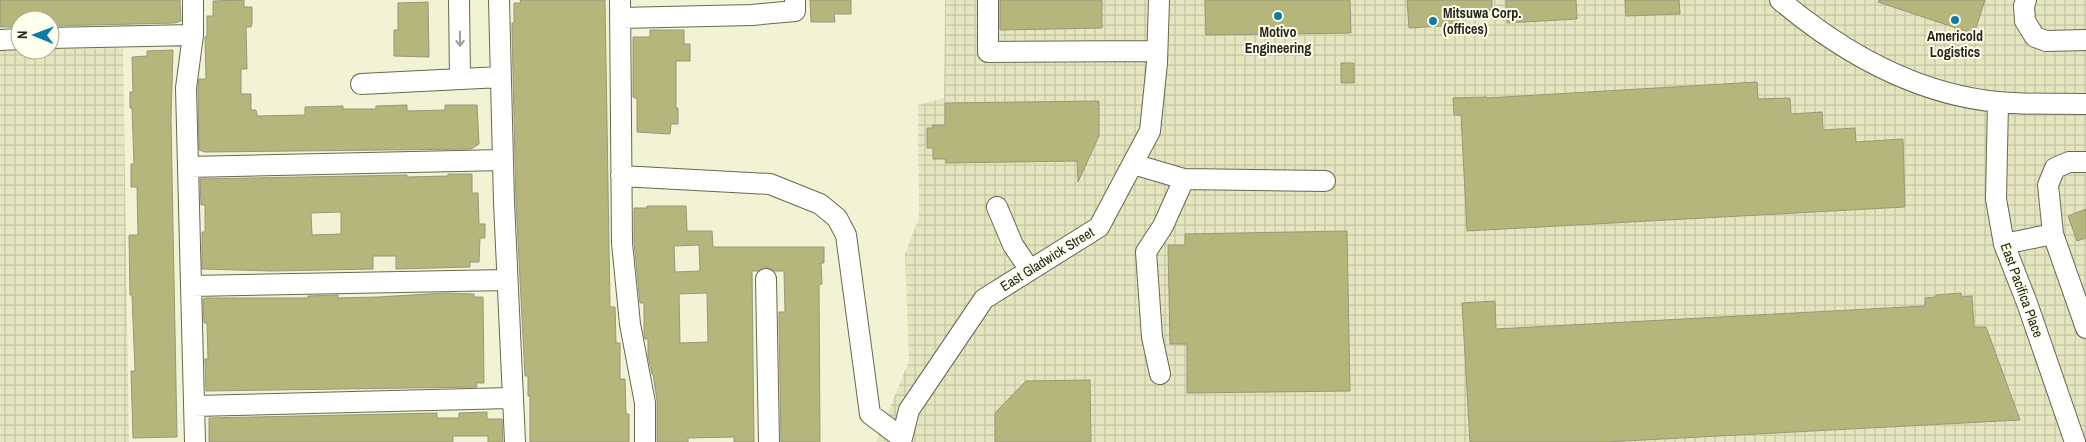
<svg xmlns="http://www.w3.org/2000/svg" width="2086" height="442" viewBox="0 0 2086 442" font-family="'Archivo Narrow',sans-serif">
<defs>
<pattern id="industrial-grid" width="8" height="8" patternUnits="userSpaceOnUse" patternTransform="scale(1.25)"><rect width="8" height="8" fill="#e5e6c0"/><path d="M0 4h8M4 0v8" fill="none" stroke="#c4c5a4"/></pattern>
</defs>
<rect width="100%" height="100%" fill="#f1f3d4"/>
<path fill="url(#industrial-grid)" d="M945,0H2086V442H876L909,361L905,254L919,218L918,105L944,98Z
M123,48L129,442H0V50Z"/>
<path fill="#b4b67b" stroke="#97987c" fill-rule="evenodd" d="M0,0H180L181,21L175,23L50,26V20H20V27H0Z
M244,0V7H252V23L251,27H246L247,69H241V94H251V110H256L257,116L305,115V107L343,106V109H376V106L407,105V111L445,110V105H477L479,144L471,149L205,152L199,150L198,89L199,79H206L205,37L207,35V16H213V1Z
M520,0H605L610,307H615L616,343H620V379H625L626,414H629V442H530V396H528V376H525L516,202L512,30V23H514V3H521Z
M810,0H851V14H834L835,22H811Z
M1000,0H1102V28L1000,30Z
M1205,0H1350L1351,33L1206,35Z
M1407,0H1492V10L1457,11L1458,25L1409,28Z
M1506,0H1576L1577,19L1507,23Z
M1625,0H1679L1680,14L1626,16Z
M1879,0H1985L1974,34L1878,2Z
M428,2L429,57L394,56V30H398V3Z
M650,30H684V44H690V61H676V108H678V124H671L670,134L637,132V99L633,97V37H650Z
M173,50L171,120L177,437L133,438L131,371H135L132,295H130L129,235H138L137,187H131V164H134L132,108H130V92H133L132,57L147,56V51Z
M1341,63H1354V83H1341Z
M1757,82L1758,99L1790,98L1791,114L1822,112L1823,130L1855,128L1856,142L1903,139L1905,207L1467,231L1461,115H1454L1453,98L1487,97V98Z
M1099,101V136L1078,182L1077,161L946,163V159H933V148H927V128H933L932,125H945V103Z
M448,174H472V193H478L479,224H485V238H480L479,262H470V267L396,269V256H373V269L272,271L202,269V232H205V205H201L200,179L407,175V177L448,176ZM341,212V234L312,235L311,213Z
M647,206H686L687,231H712L713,247H824V263H821L822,284L819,285L820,442H781L779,320V312H785L784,271H774L766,267L758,271H752L754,442H734V437L688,438V442H657V401L653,374H652L648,356V339H645L644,334V303H640L634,242V208H647ZM699,245L700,271L675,272L674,246ZM707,293L708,342L680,343L679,294Z
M2086,209V238L2077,241L2068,216Z
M1347,231L1350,391L1187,393V344H1170L1168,245H1185V234Z
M444,293L474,294V297H483L484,383H476L477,387L206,391L205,359H208L207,323H204L203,299L206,298H308V296L338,295V298L378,297Z
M1961,293V297L1972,296L1974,327H1986L2020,420L1606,442H1470L1462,303L1495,301L1496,329L1925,306V298L1936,297V295Z
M1090,380L1091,442H995V413L1026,381Z
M487,412V419H502L503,442H488V436H453V442H209V418L437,413V418H459V413Z"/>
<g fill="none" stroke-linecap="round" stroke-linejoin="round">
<g stroke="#68694e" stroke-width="22">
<path id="minor" d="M193,0V35L186,88L195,442
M459,0L460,78
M499,0L504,202L515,442
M620,0L622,243L630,324L645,403V442
M988,0V52L1157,51
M1780,0C1843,53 1915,94 1998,102C2027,105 2057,103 2086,104
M2026,0L2024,6L2025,21L2035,37L2046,41L2086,40
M620,18L752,15L795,11V0
M50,38L193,35
M0,40L20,39
M361,84L501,77
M1998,102L1996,199L2004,244L2027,303L2075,442
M1133,164L1184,179L1325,181
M188,167L503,160
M621,176L770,184L820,204L837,218L846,235L870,414L902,438
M997,207L1013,245L1030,270
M2053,234L2086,328
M2004,244L2053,234L2048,185L2055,168L2069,162H2086
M766,279L769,442
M191,286L507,280
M1160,374L1152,337L1146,252L1163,226L1184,179
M194,406L513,398
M901,442L909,410L984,299L1099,227L1150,131L1157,63L1159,0"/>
</g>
<use href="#minor" stroke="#fff" stroke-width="20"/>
</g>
<defs><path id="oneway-shaft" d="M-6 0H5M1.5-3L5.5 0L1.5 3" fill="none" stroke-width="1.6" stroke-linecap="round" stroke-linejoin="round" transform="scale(1.25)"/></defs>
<use stroke="#9d9d98" href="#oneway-shaft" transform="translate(460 39) rotate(89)"/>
<g fill="#0a7ca5" stroke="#feffec" stroke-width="2">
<circle cx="1278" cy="16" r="5"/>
<circle cx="1955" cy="20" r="5"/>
<circle cx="1433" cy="21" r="5"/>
</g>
<g text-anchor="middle" stroke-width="4" stroke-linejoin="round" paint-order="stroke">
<g font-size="14" font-weight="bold" fill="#26261b" stroke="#feffec">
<text x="1443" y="18" text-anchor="start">Mitsuwa Corp.<tspan x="1443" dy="16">(offices)</tspan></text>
<text x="1278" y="37">Motivo<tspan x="1278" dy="16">Engineering</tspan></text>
<text x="1955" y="41">Americold<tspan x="1955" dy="16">Logistics</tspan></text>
</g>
<g font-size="14" fill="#26261b" stroke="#feffec">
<text transform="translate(1047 259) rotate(-32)" y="5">East Gladwick Street</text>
<text transform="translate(2022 290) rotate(70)" y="5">East Pacifica Place</text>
</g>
</g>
<g transform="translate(35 35) rotate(271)"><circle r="24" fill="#feffec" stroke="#a8a898"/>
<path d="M0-4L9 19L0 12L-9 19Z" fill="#0a7ca5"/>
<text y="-8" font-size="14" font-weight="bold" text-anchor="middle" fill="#26261b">N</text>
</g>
</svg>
